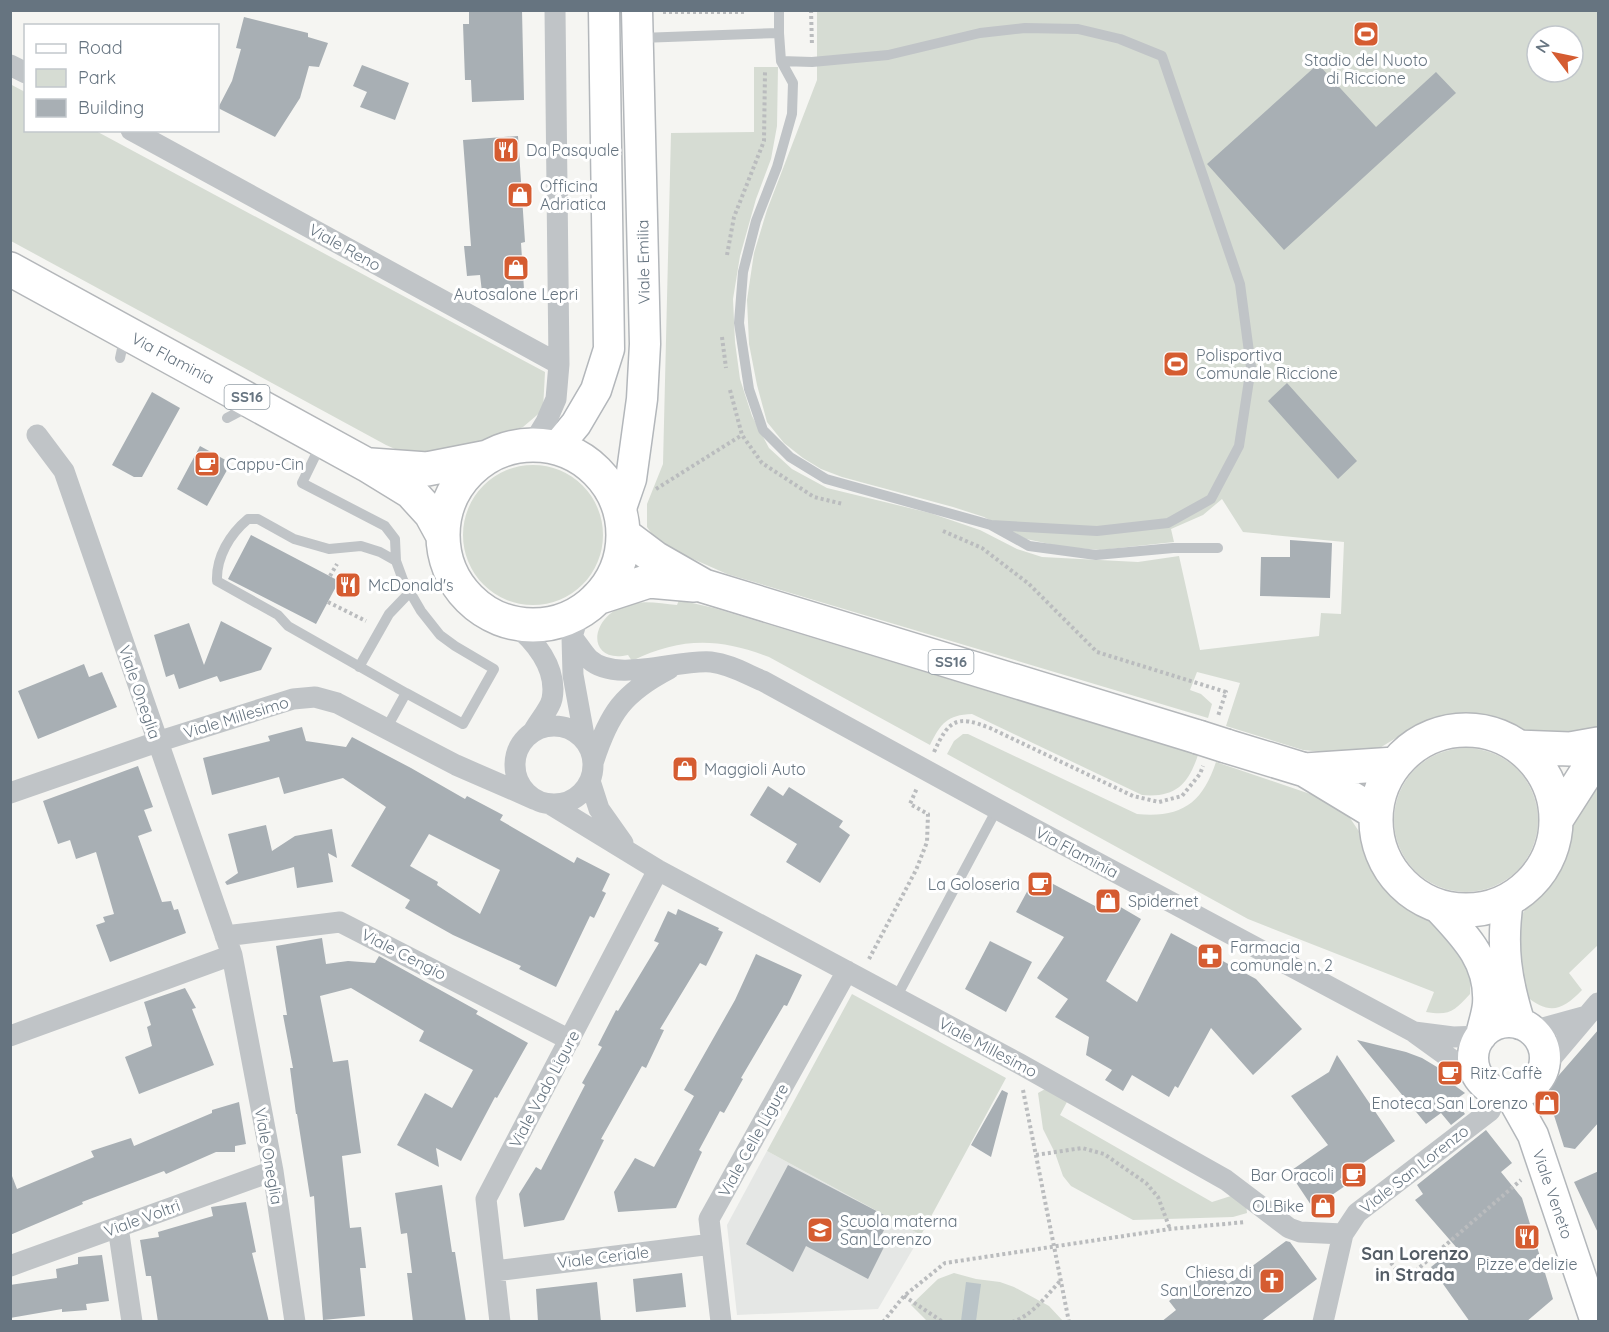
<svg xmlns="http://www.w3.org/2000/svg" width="1609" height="1332" viewBox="0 0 1609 1332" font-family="Quicksand,sans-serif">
<rect width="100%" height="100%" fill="#f5f5f2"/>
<path fill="#e5e7e5" d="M767,1151L921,1235L878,1309L737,1315L727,1225Z"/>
<path fill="#d6dcd3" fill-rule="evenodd" d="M817,11H1598V728L1570,739L1532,736L1514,724L1495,717L1474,713L1453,714L1433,718L1414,727L1378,749L1332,753L1303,750L1226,726L1240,683L1197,672L1190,690L1201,694L1212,704L1208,718L727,574L659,544L647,527V504L663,464L671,133L754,132V67H778L777,126L771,159L756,199L740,256L733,299L735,342L740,379L752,416L769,448L792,469L827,488L930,513L980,530L1017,549L1042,557L1138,562L1179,556L1200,650L1319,636L1321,613L1341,614L1344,542L1243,532L1222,499L1203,515L1171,529L1174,542L1100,550L1064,547L1026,539L984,517L953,507L842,477L821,469L803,458L784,443L767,422L757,385L749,344L747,300L754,253L767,210L817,80ZM1537,36H1573V72H1537Z
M10,84L25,92L26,130L96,131L545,372L543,410L523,427L443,454L411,456L386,445L11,241Z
M463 535a70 70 0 1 1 140 0a70 70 0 1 1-140 0Z
M679,600L714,608L1198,755C1188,785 1175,798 1142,795L972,714C947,715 941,723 930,745L769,657C719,638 681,637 632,661L628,655C584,665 588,611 635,603C649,601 664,604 677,605Z
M963,734H968L1137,814C1181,818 1202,804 1216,762L1319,797L1348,815L1360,833L1365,853L1373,872L1385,889L1400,904L1448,931L1471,973L1470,994C1454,1011 1450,1016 1426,1012L1434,992L1248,919L947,754L954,741Z
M1394 820a72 72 0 1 1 144 0a72 72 0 1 1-144 0Z
M1598,783V945L1569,973L1582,990C1562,1011 1549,1015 1526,996L1515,925C1524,906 1545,894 1557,875C1569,854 1567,833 1577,813C1582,803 1592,793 1598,783Z
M852,994L1006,1078L921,1235L767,1151Z
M1047,1088L1068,1100L1060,1115L1212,1202L1234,1195L1246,1204L1247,1213L1233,1217L1133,1220L1071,1186L1063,1176L1055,1153L1043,1129L1038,1093Z
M954,1273L976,1279L1000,1282L1014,1287L1049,1306L1063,1321H927L911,1305L938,1279Z"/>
<path fill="#bac4c8" d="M966,1282L981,1284L976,1321H961Z"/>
<path fill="#a8afb4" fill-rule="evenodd" d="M469,10H522L524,100L472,102L471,80H465L463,24H469Z
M244,17L308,33V37L328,43L319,67L309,66L300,98L275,137L218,108L232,81L241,49L236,48Z
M1318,64L1376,127L1436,72L1456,93L1284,250L1207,164Z
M362,65L409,83L395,120L360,107L367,92L353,86Z
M518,136L525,242L521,243L524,289L482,292L480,275L467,276L464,246H471L463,140Z
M1287,383L1357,461L1338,479L1268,401Z
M152,392L180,408L142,477H134L112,465Z
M200,446L231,463L207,506L177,489Z
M251,535L339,581L316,624L228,579Z
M1290,540L1332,543L1330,598L1260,596L1261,557H1290Z
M221,621L272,648L261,670L220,682L217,676L179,689L174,674L166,677L154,635L189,623L204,665Z
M84,664L89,677L102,672L117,707L38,739L18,691Z
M302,727L306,741L346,747L352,737L411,768L465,799L467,796L503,815L500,820L574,863L577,857L610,874L602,891L606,893L594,918L590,916L556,987L519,969L521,966L453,935L405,908L410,900L351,866L386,807L343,778L284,794L279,777L212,795L203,758L270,741L268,736ZM429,834L500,870L480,914L437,885L438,882L410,866Z
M138,766L153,807L144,810L152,831L138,836L162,902L171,901L174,910L178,909L186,933L110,962L96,925L105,922L103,917L114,914L96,852L76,859L70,840L58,844L43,801Z
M768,786L783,796L789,787L843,821L839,827L850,835L820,883L786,862L797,844L750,815Z
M266,825L272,851L295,836L332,829L337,858L328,853L333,882L297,888L294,867L227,885L225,882L238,873L228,834Z
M1036,875L1095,906L1100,895L1141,919L1106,981L1137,1002L1171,933L1256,979L1302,1029L1253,1075L1211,1028L1178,1088L1175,1086L1169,1097L1132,1075L1123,1091L1105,1080L1112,1070L1086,1055L1089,1037L1055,1017L1068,999L1037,978L1064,937L1016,912Z
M678,909L719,928L718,930L723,932L706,966L700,963L660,1029L664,1030L646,1068L642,1066L601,1139L604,1140L564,1220L524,1227L519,1194L536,1167L541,1170L585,1085L582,1083L602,1047L598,1045L616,1010L618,1011L659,943L654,941L668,911L676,915Z
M322,938L326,964L348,961L375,963L379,956L478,1011L476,1014L528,1043L497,1098L495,1097L461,1161L436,1148L439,1167L397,1145L425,1093L452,1108L473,1070L419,1041L424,1031L351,988L320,996L333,1062L348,1060L361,1153L342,1156L350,1228L361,1227L366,1268H360L365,1316L323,1320L314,1196L310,1197L297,1114H296L290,1068H293L283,1015H287L276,946Z
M990,941L1032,962L1006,1012L965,989Z
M756,954L802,975L787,1006L784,1005L741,1078L743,1079L724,1113L720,1111L699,1150L702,1152L676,1208L618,1212L614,1192L635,1158L654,1167L694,1096L684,1090L735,1000Z
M185,988L196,1008L192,1009L214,1065L139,1094L125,1057L152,1046L147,1027L151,1025L144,1002Z
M1599,1029V1122L1575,1149L1564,1147L1546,1090Z
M1357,1040L1406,1052L1422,1058L1442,1070L1456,1081L1454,1085L1465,1093L1455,1100L1465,1114L1451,1125L1441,1113L1426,1124Z
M1337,1055L1395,1141L1340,1179L1345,1186L1313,1208L1289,1172L1328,1145L1291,1096L1329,1072Z
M1002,1090L1008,1093L991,1157L971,1145Z
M239,1102L246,1144L235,1146V1152H216L166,1174L164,1171L82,1202L83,1204L10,1235V1176H12L17,1189L94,1157L91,1151L131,1138L134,1146L212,1113V1110Z
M1486,1130L1512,1163L1501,1172L1522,1198L1553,1299L1526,1322H1470L1431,1267L1456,1247L1415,1200L1423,1194L1417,1185Z
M788,1165L890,1218L881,1236L888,1239L868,1279L806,1246L793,1272L746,1244Z
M1599,1171V1235L1574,1182Z
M442,1185L452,1252H455L466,1322H413L407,1273H412L407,1233L401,1234L395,1193Z
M246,1202L256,1252L252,1253L269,1322H158L151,1276H146L140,1240L159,1237L158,1232L213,1216L211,1207Z
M1286,1241L1290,1242L1317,1279L1260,1322H1161L1176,1310L1169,1301L1215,1267L1228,1284Z
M102,1255L109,1301L86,1304L87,1310L62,1312V1309L10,1318V1285L57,1278L56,1269L78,1264V1257Z
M682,1273L686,1307L636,1312L633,1279Z
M597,1282L601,1322H538L536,1289Z"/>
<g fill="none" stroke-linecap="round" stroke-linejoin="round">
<g stroke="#b3b7bb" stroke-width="33">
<path id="secondary" d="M556,448L576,424L596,390L609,349L604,10
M620,511L631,479L642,399L645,344L637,10
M1508,900C1501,947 1506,980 1520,1024
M1436,905C1463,934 1491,960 1488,1004C1487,1015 1483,1025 1481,1036
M1473 1058a36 36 0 1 1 72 0a36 36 0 1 1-72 0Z
M1510,1094L1533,1135L1596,1322"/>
</g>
<g stroke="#b4b7ba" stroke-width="36">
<path id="primary" d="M10,269L367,465L411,492L431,514L443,536
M443 535a90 90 0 1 1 180 0a90 90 0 1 1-180 0Z
M371,465L427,469L488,457
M623,534L655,558L704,586L1198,737
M597,598L649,581L694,585
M1376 820a90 90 0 1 1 180 0a90 90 0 1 1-180 0Z
M1226,746L1305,770L1376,813
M1520,747L1570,749L1598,744
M1305,770L1395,764
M1556,820L1586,773L1598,762"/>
</g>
<path stroke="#babcbe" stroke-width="4" stroke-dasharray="3 3" stroke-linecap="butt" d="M811,10L812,46
M663,12H746
M727,255L734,217L764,141L765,71
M722,337L726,368
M730,390L742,435L762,463L814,497L843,504
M656,489L742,435
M943,531L982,548L1029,584L1097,652L1226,692L1218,716
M330,576L337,564
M328,602L366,621
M934,752C949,719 957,715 990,728L1133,796L1159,802L1182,796L1200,774L1203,766
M869,959L916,870L927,842L928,814L910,804L917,788
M1023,1090L1069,1322
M1036,1155L1082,1148L1104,1154L1146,1183L1158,1197L1170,1229
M1360,1250L1382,1252L1405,1280L1521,1180
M904,1296L943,1322
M883,1322L904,1296L945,1263L1170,1229L1246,1222
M1012,1322C1032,1316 1047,1295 1061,1280"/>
<path stroke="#c0c4c7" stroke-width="10" d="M779,33V10
M640,38L779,33L781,61L812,62L888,55L980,33L1025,28L1078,29L1120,39L1162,56L1240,284L1251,367L1239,446L1211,499L1168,523L1097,531L991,525
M781,61L793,83L792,114L777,167L756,221L743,272L739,323L749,389L763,430L790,457L826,479L991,525L1029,546L1096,555L1173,548H1218
M120,358L125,335
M227,418L248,407
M321,444L302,483L385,526L395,539L396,561L403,580L421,611L440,635L455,646L494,669L463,724L406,693L386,729
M396,561L380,552L361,546L329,549L294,539L258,519H248C230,534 216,557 217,581L278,615L288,626L406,693
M359,667L389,614L410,592
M896,998L997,809"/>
<path stroke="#c0c4c7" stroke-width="21" d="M10,65L26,73
M131,130L559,364
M37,435L64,471L232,955L273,1171L295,1322
M532,445L546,422L556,399L559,364L555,10
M579,613L572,637L573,675L585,741
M511,622C534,639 558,668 552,699C550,709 538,722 533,732
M572,637C578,644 583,653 589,659C616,684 677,659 711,662C730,664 746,674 763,681L997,809L1414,1032L1453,1037L1481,1036
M515 765a39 39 0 1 1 78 0a39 39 0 1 1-78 0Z
M593,763C609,713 623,693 669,669
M590,781L599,809L623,843
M10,793L157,742L293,699L315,697L337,703L456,765L534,799
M550,804L658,870L1020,1064L1226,1180L1289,1228L1300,1232L1343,1234
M225,936L340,922L570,1040
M1532,1031L1587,1016
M1415,1033L1480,1080
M10,1036L232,955
M1543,1068L1598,1003
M118,1227L132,1322
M10,1266L273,1171
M495,1271L712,1244
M500,1322L486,1199L658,870
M721,1322L709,1219L847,971
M1323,1322L1343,1234L1357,1213L1490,1111L1498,1093"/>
<use href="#secondary" stroke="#fff" stroke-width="30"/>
<use href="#primary" stroke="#fff" stroke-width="33"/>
<g stroke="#b4b7ba" stroke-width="36" stroke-linecap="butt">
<path id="primary-bridge" d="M1198,737L1226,746"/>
</g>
<use href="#primary-bridge" stroke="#fff" stroke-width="33"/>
</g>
<defs>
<g id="stadium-square" transform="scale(1.35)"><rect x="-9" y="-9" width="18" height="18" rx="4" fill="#d55c31" stroke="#fff"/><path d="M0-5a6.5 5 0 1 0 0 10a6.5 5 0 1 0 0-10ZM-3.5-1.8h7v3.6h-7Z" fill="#fff"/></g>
<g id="restaurant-square" transform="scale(1.35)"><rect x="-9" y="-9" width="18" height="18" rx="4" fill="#d55c31" stroke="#fff"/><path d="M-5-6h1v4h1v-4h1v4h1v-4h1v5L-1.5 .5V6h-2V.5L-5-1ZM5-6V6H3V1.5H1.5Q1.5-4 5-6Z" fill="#fff"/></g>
<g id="shop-square" transform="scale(1.35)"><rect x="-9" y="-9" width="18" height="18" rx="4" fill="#d55c31" stroke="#fff"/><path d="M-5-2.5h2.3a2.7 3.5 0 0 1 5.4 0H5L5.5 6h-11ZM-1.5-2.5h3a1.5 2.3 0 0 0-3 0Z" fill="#fff"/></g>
<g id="cafe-square" transform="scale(1.35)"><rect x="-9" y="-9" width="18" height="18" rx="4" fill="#d55c31" stroke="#fff"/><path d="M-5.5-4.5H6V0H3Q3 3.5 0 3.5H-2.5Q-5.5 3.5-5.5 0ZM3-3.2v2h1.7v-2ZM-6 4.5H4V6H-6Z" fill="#fff"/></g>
<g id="pharmacy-square" transform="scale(1.35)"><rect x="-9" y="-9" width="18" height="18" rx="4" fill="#d55c31" stroke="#fff"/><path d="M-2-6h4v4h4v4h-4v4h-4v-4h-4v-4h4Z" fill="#fff"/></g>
<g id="school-square" transform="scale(1.35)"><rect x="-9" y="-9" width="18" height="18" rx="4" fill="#d55c31" stroke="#fff"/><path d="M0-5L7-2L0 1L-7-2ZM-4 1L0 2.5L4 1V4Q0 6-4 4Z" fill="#fff"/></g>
<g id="church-square" transform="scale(1.35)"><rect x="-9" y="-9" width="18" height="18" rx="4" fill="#d55c31" stroke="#fff"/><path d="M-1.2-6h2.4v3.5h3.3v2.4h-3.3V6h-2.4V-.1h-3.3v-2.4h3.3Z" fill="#fff"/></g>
</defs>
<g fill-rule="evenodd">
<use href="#stadium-square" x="1366" y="34"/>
<use href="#restaurant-square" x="506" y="150"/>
<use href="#shop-square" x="520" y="195"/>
<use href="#shop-square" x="516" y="268"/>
<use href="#stadium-square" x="1176" y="364"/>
<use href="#cafe-square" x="207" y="464"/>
<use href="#restaurant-square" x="348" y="585"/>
<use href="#shop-square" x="685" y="769"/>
<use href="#cafe-square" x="1040" y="884"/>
<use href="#shop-square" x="1108" y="901"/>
<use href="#pharmacy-square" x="1210" y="956"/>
<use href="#cafe-square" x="1450" y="1073"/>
<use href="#shop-square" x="1547" y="1103"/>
<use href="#cafe-square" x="1354" y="1175"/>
<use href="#shop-square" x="1323" y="1206"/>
<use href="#school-square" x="820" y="1230"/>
<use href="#restaurant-square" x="1527" y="1237"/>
<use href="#church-square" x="1272" y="1281"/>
</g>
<g text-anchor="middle" stroke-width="6" stroke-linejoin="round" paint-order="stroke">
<g fill="#fff" stroke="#949ea6" stroke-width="1.5">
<rect x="224.5" y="385" width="45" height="24" rx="4.5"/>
<rect x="928.5" y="650" width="45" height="24" rx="4.5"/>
</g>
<g font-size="15" font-weight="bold" fill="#667480">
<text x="247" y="402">SS16</text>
<text x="951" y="667">SS16</text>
</g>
<g font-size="16" fill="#667480" stroke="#fff" text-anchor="start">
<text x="1366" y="66" text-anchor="middle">Stadio del Nuoto<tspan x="1366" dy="18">di Riccione</tspan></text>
<text x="526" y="156">Da Pasquale</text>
<text x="540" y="192">Officina<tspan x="540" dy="18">Adriatica</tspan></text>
<text x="516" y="300" text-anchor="middle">Autosalone Lepri</text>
<text x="1196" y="361">Polisportiva<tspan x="1196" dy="18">Comunale Riccione</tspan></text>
<text x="226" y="470">Cappu-Cin</text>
<text x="368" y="591">McDonald's</text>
<text x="704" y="775">Maggioli Auto</text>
<text x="1020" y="890" text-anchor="end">La Goloseria</text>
<text x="1128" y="907">Spidernet</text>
<text x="1230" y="953">Farmacia<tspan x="1230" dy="18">comunale n. 2</tspan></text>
<text x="1470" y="1079">Ritz Caffè</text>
<text x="1528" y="1109" text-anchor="end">Enoteca San Lorenzo</text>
<text x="1334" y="1181" text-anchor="end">Bar Oracoli</text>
<text x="1304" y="1212" text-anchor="end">OLBike</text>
<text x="840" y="1227">Scuola materna<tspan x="840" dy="18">San Lorenzo</tspan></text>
<text x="1527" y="1270" text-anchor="middle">Pizze e delizie</text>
<text x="1252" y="1278" text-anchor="end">Chiesa di<tspan x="1252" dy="18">San Lorenzo</tspan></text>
</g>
<g font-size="16" fill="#667480" stroke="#fff">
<text transform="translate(345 247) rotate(29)" y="6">Viale Reno</text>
<text transform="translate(643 262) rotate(-91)" y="6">Viale Emilia</text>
<text transform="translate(173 358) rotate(28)" y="6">Via Flaminia</text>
<text transform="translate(140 692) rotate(71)" y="6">Viale Oneglia</text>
<text transform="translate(236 717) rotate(-17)" y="6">Viale Millesimo</text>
<text transform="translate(1077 852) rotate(28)" y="6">Via Flaminia</text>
<text transform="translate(404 954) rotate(27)" y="6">Viale Cengio</text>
<text transform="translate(988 1047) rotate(28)" y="6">Viale Millesimo</text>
<text transform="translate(544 1089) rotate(-62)" y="6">Viale Vado Ligure</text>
<text transform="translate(753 1140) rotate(-61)" y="6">Viale Celle Ligure</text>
<text transform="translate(269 1156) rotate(80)" y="6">Viale Oneglia</text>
<text transform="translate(1414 1169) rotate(-38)" y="6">Viale San Lorenzo</text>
<text transform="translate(1553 1194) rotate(71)" y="6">Viale Veneto</text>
<text transform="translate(142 1218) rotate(-20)" y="6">Viale Voltri</text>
<text transform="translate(603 1257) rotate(-7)" y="6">Viale Ceriale</text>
</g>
<g font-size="18" font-weight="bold" fill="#545d66" stroke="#fff">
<text x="1415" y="1260">San Lorenzo<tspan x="1415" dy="21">in Strada</tspan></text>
</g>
</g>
<rect width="1609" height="1332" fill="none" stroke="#667480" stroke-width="24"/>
<rect x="24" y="24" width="195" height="108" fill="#ffffff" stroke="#c2c7cc" stroke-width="1.5"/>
<rect x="36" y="44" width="30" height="9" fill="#ffffff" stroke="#c2c7cc" stroke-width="1.5"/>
<text x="78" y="54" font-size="18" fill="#667480">Road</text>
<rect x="36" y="69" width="30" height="18" fill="#d6dcd3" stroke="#c2c7cc" stroke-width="1.5"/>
<text x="78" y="84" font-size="18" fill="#667480">Park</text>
<rect x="36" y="99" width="30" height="18" fill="#a8afb4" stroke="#c2c7cc" stroke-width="1.5"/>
<text x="78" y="114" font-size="18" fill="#667480">Building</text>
<g transform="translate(1555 54) rotate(302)"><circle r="28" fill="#ffffff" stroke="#c2c7cc" stroke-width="1.5"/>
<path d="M0-4.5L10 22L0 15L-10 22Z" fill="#d55c31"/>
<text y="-9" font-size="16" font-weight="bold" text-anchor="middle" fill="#667480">N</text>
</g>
</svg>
